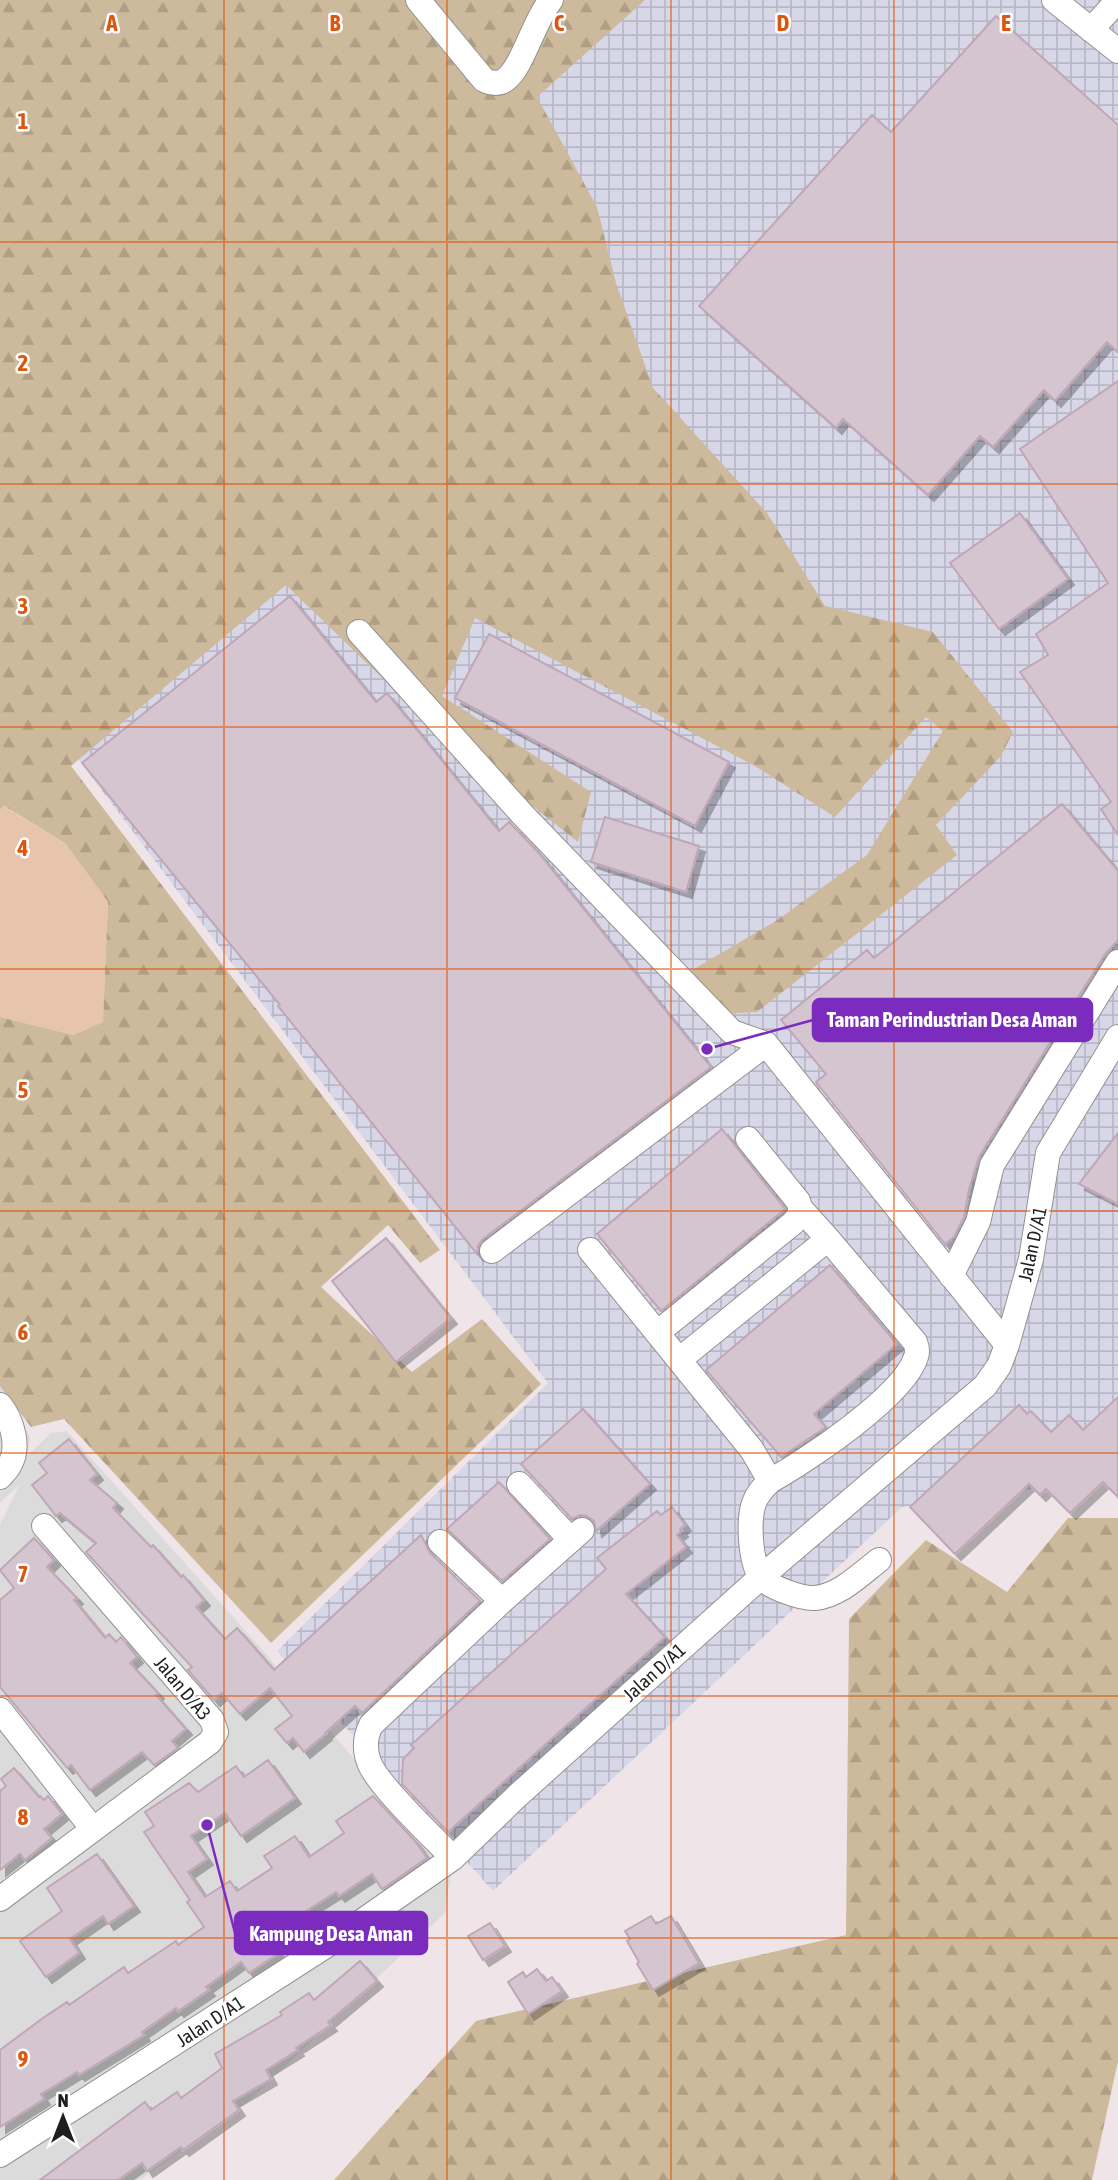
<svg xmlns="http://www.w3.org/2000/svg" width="1118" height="2180" viewBox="0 0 1118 2180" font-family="'Asap Condensed',sans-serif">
<defs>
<pattern id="industrial-grid" width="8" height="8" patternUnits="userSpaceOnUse" patternTransform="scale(1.75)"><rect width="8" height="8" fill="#d8d7e8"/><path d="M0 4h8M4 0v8" fill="none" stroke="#b9b8c7"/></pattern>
<pattern id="forest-firs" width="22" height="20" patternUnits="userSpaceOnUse" patternTransform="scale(1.75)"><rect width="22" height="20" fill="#cdb99b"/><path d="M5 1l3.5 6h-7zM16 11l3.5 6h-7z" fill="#b09f85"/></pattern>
<filter id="shadow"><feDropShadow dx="6" dy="6" stdDeviation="0" flood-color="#0004"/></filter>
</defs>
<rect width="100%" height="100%" fill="#efe5e9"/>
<path fill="#dcdbdc" d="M0,1383L13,1398L30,1438L26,1457L51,1433L67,1431L267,1655L375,1784L452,1866L445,1913L248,2102L140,2180H0V1525L20,1484L0,1503Z"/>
<path fill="url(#industrial-grid)" d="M411,0H1118V1477L902,1507L493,1891L277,1651L548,1383L45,715L605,238Z"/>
<path fill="#e7c4ac" d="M3,806L65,843L108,902L103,1022L73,1035L0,1017V809Z"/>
<path fill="url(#forest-firs)" d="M0,0H645L537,97L597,207L616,283L653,388L767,513L825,606L933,632L1013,732L1001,756L936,825L957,855L757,1012L716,1014L689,972L776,921L867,855L943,731L926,717L835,817L755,766L475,618L442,696L591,792L578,842L433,727L286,585L71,766L440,1250L420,1263L388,1225L321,1287L412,1372L482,1319L541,1384L271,1643L64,1419L31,1427L0,1386V1017L73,1035L103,1022L108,902L65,843L4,806L0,809Z
M1068,1518H1118V2061L1092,2180H334L476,2021L846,1935L849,1619L926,1540L1007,1592Z"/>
<path fill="#d5c5d0" stroke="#c0a7b8" stroke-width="2" filter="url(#shadow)" d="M996,16L1118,125V352L1107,342L1055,401L1044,390L993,447L980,436L928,495L843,419L836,428L699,306L872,115L891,132Z
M1118,381V835L1101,809L1111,802L1020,672L1048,655L1036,634L1108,583L1020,449Z
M1020,513L1068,579L999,629L950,563Z
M290,596L376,702L387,693L499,831L509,822L538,852L711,1067L483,1239L478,1246L477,1254L278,1006L280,1005L82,763Z
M489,634L729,762L695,826L455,698Z
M1062,804L1118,871V940L1105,954L979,1157L969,1189L964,1217L954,1237L945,1244L816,1082L826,1074L781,1020L867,950L874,958Z
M605,817L699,846L686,892L591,862Z
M722,1129L785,1209L661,1311L597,1234Z
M1118,1133V1204L1079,1184Z
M386,1238L451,1318L396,1362L332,1281Z
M830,1265L897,1344L814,1414L826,1427L781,1457L706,1370Z
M1118,1397V1497L1103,1482L1070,1513L1046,1489L1040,1495L1029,1484L955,1554L910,1507L1019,1405L1027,1414L1031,1411L1051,1432L1069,1415L1083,1430Z
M583,1409L650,1484L596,1531L594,1521L587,1516L580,1515L572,1519L521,1464Z
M69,1439L97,1474L90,1480L117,1503L113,1508L151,1547L153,1545L181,1577L183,1575L204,1600L196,1607L225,1639L237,1628L274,1670L421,1535L430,1553L480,1601L362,1713L355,1706L325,1733L326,1734L304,1752L293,1738L287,1743L275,1729L292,1716L270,1688L240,1714L222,1693L214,1700L188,1670L192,1667L86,1552L96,1543L60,1513L56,1516L32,1485L47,1473L39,1463Z
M499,1482L550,1539L502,1581L447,1529Z
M672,1507L685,1525L680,1529L682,1531L677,1535L686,1547L626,1594L665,1637L448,1832L402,1784L403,1759L414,1748L411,1745L606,1569L597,1558L657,1511L661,1515Z
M34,1538L54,1560L47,1567L77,1598L74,1600L105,1638L109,1634L116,1642L121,1637L137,1657L130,1663L158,1693L156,1695L186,1729L172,1741L178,1748L154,1765L142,1752L90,1790L71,1765L67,1768L0,1687V1600L14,1588L0,1570Z
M268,1760L295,1798L241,1836L225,1813L191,1836L207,1859L188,1872L205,1897L230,1881L237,1891L272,1868L264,1856L295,1836L309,1857L344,1833L336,1821L373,1796L415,1841L427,1858L382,1889L372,1874L339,1896L336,1892L267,1936L279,1953L249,1973L241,1962L206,1987L209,1990L178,2011L176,2008L142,2032L144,2035L79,2075L77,2072L41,2094L44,2099L0,2127V2050L43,2018L67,2002L69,2005L124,1967L128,1973L176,1941L178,1945L204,1927L187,1902L190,1900L144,1832L154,1826L145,1812L189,1783L198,1792L236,1766L244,1777Z
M14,1768L39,1797L40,1796L44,1800L48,1796L62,1814L44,1829L52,1838L25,1860L20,1854L0,1870V1791L6,1786L1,1779Z
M97,1854L134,1906L108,1924L103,1916L70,1939L79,1953L46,1977L20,1941L62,1911L47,1888Z
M651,1916L656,1924L671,1916L699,1963L653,1990L637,1964L639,1962L627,1941L630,1939L625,1931Z
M490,1923L505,1946L483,1960L468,1936Z
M360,1961L377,1981L328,2022L331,2025L296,2048L298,2050L266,2070L271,2079L233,2101L239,2110L183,2150L181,2147L147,2171L142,2163L118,2180H40L145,2102L151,2110L177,2092L181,2098L222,2068L215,2054L282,2015L280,2012L309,1993L314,2000Z
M537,1969L546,1981L552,1977L562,1991L528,2014L508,1982L523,1972L526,1977Z"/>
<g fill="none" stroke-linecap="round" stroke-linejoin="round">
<g stroke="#929292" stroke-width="26">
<path id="minor" d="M418,0L484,80C491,83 498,85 505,80C523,67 534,20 551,0
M1054,0L1118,51
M1091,30L1118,0
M359,632L522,814L732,1032L766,1044L1007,1345
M590,1250L752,1450L770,1481C763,1488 757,1494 754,1503C748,1520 750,1562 761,1577C768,1587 802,1599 815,1598C839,1596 861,1574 879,1560
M492,1251L766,1044
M951,1276L978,1222L992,1165L1118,962
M657,1333L793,1223C800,1215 802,1211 798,1201L748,1139
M679,1360L828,1239L801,1209
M0,1405C12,1420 20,1447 10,1464C8,1469 3,1473 0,1477
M770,1481C805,1462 904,1396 916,1357C918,1352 917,1347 915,1342L828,1239
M519,1484L571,1540
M440,1542L502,1601
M0,1710L92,1828
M453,1858C434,1838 376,1784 369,1762C364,1749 365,1737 371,1725L502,1601L582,1530
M0,1899L210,1742L216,1732L212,1720L44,1526
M0,2155L335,1940L453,1858L517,1796L761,1577L985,1386L999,1366L1007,1345L1031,1259L1048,1153L1118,1037"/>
</g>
<use href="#minor" stroke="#fff" stroke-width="24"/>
</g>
<path fill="none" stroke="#de560d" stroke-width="2" stroke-opacity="0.55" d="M224,0V2180M447,0V2180M671,0V2180M894,0V2180M0,242H1118M0,484H1118M0,727H1118M0,969H1118M0,1211H1118M0,1453H1118M0,1696H1118M0,1938H1118"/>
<g text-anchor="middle" stroke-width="5" stroke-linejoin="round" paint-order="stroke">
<g font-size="19" fill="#1e1e1e" stroke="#fff">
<text transform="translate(1032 1244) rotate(-78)" y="7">Jalan D/A1</text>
<text transform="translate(654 1672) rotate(-42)" y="7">Jalan D/A1</text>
<text transform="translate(183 1688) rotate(50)" y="7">Jalan D/A3</text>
<text transform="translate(210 2021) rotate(-33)" y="7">Jalan D/A1</text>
</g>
</g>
<g font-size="23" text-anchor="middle" font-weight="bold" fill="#de560d" stroke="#fff" stroke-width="5" stroke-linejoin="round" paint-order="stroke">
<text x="112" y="31">A</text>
<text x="335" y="31">B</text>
<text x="559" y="31">C</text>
<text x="783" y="31">D</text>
<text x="1006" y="31">E</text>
<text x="23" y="129">1</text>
<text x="23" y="371">2</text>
<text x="23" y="614">3</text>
<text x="23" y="856">4</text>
<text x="23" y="1098">5</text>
<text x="23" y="1340">6</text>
<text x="23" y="1582">7</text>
<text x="23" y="1825">8</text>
<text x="23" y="2067">9</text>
</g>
<path fill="none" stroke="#7b2cbf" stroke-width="2.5" d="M707 1049L813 1020M207 1825L235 1933"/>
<g fill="#7b2cbf" stroke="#fff" stroke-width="2.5">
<circle cx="707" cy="1049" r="7"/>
<circle cx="207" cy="1825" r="7"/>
</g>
<g fill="#7b2cbf" stroke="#7b2cbf" stroke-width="2.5">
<rect x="813" y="999" width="279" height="42" rx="7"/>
<rect x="235" y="1912" width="192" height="42" rx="7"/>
</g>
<g font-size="21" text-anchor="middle" font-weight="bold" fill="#fff">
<text x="952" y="1027">Taman Perindustrian Desa Aman</text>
<text x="331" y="1941">Kampung Desa Aman</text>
</g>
<g transform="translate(63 2117)" stroke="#ffffff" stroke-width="5" paint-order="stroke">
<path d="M0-5L12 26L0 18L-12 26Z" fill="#1e1e1e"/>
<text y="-10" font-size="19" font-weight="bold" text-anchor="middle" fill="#1e1e1e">N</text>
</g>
</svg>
